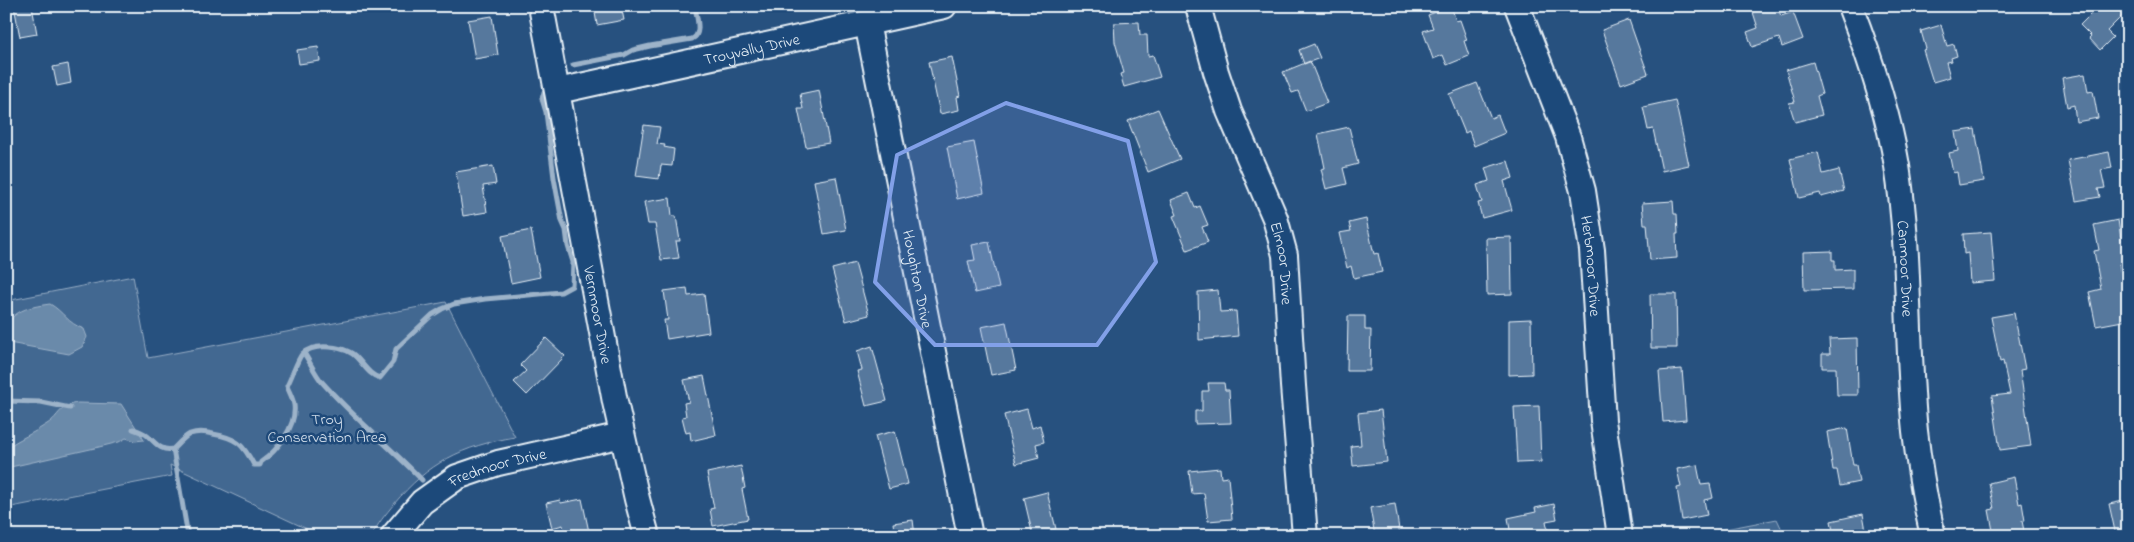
<svg xmlns="http://www.w3.org/2000/svg" width="2134" height="542" viewBox="0 0 2134 542" font-family="'Indie Flower',sans-serif">
<rect width="100%" height="100%" fill="#27517f"/>
<filter id="ink" filterUnits="userSpaceOnUse"><feTurbulence type="fractalNoise" baseFrequency=".02" numOctaves="2"/><feDisplacementMap in="SourceGraphic" scale="10" xChannelSelector="R" yChannelSelector="G"/><feConvolveMatrix kernelMatrix="1 2 1 2 8 2 1 2 1" color-interpolation-filters="sRGB"/></filter>
<g filter="url(#ink)">
<path fill="#436891" stroke="#96acc4" d="M133,276L148,358L446,302L515,437C462,446 428,463 394,504C386,514 377,524 372,536H322L170,465L172,476L6,508V301Z
M1777,519L1785,536H1689Z"/>
<path fill="#6b8aaa" stroke="#9db3c9" d="M50,304C64,312 67,323 84,329L87,337L82,347L69,354L9,343C0,311 29,307 50,304Z
M78,403L121,404L144,440L135,441L126,438L119,442L95,448L6,468V448C19,439 34,433 47,424C60,416 59,405 78,403Z"/>
<g fill="none" stroke-linecap="round" stroke-linejoin="round">
<path stroke="#9db3c9" stroke-width="5" d="M573,65L624,55L633,50L650,46L692,39C703,34 696,16 695,6
M304,353C310,362 315,374 322,382C353,417 390,447 422,480
M6,401L41,402L70,408
M133,429C137,430 141,432 145,434C154,440 159,452 173,449
M173,449C178,444 184,437 190,434C198,431 206,432 213,434C237,438 243,444 254,465H260L261,462C277,451 297,426 294,405C293,398 289,392 287,386C292,377 297,360 302,354C314,342 347,346 357,358C364,365 370,376 380,378L393,362L396,349L432,315L442,309L454,304L485,299L561,292L572,286L573,262L568,246L566,230L562,221L554,178L546,112L542,99L544,92
M173,449L188,536"/>
</g>
<path fill="#57789d" stroke="#e8f1f8" d="M14,6H32L37,34L20,37Z
M594,6H621L624,20L597,25Z
M1451,6L1456,21L1460,20L1467,40L1464,41L1469,56L1447,65L1443,55L1433,59L1423,31L1433,28L1428,15Z
M1751,6H1777L1781,16L1793,12L1803,39L1782,47L1779,38L1752,47L1747,32L1758,28Z
M2099,6H2114L2123,15L2107,31L2113,37L2100,50L2089,38L2091,36L2080,25Z
M492,16L498,55L475,59L468,20Z
M1629,20L1648,74L1621,84L1602,30Z
M1139,22L1140,35H1147L1148,56L1153,55L1160,77L1124,87L1120,74L1124,73L1115,42L1114,23Z
M1941,25L1947,46L1954,44L1957,56L1951,58L1952,61L1946,62L1950,77L1933,82L1923,50L1926,49L1921,31Z
M1314,44L1320,58L1304,64L1299,50Z
M318,47L320,61L299,64L297,50Z
M952,57L960,96L957,97L959,110L940,114L929,62Z
M1310,61L1327,103L1306,111L1298,91L1292,93L1283,72Z
M1813,62L1822,94L1817,96L1822,115L1795,122L1789,103L1795,102L1786,70Z
M68,64L71,83L57,86L53,67Z
M2085,74L2088,92L2093,91L2098,118L2076,122L2074,105L2067,107L2062,78Z
M1477,83L1491,118L1498,115L1505,133L1474,146L1469,131L1465,133L1449,94Z
M819,90L829,143L806,147L798,109H803L800,94Z
M1675,100L1689,165L1662,171L1653,129L1648,130L1643,107Z
M1158,109L1180,159L1148,172L1128,121Z
M644,125L660,127L657,144L665,145L664,147L674,149L672,166L661,165L659,179L636,176Z
M1349,127L1358,164L1343,168L1347,184L1326,189L1321,169L1325,168L1318,134Z
M1975,129L1984,181L1959,185L1957,172L1953,173L1949,153L1958,151L1955,132Z
M974,142L984,193L957,199L947,147Z
M1818,152L1823,174L1839,170L1844,191L1821,197L1820,193L1799,198L1790,159Z
M2109,152L2112,168L2101,170L2105,188L2098,189L2100,197L2076,201L2068,160Z
M1508,161L1513,178L1504,181L1512,210L1482,218L1478,203L1482,202L1477,185L1489,181L1485,168Z
M493,166L496,184L483,186L487,212L463,216L456,172Z
M836,177L846,230L824,234L814,181Z
M1189,193L1195,208L1200,206L1208,225L1202,227L1208,242L1187,250L1173,216L1177,215L1171,200Z
M670,198L672,216H676L680,241H676L679,258L661,260L655,224H648L644,202Z
M1673,201L1674,214H1677L1678,234H1676L1677,258L1650,260L1647,224H1644L1642,203Z
M1366,219L1374,254L1378,253L1382,272L1354,278L1351,266L1347,268L1339,233L1351,231L1349,223Z
M2118,220L2122,245L2128,244V262L2119,264L2126,301L2128,300V320L2096,326L2089,292L2101,289L2094,251L2099,250L2094,225Z
M531,230L540,277L511,283L502,236Z
M1991,232L1995,281L1970,283L1968,253L1964,254L1963,234Z
M1511,237L1512,294L1487,295L1486,238Z
M989,242L999,288L975,293L968,261L975,260L972,245Z
M1832,251V260H1835V270L1853,269V289L1804,290L1803,252Z
M855,263L869,315L846,321L832,269Z
M687,288L688,296L704,294L709,332L667,339L664,320H668L664,291Z
M1218,290L1220,312L1236,311L1238,336L1199,340L1198,292Z
M1650,294H1676L1677,348H1651Z
M2014,313L2025,369L2020,370L2031,446L2000,450L1992,396L2010,394L2003,361L2000,362L1991,317Z
M1348,316H1365V330H1371L1370,371H1347Z
M1531,319L1532,374L1509,375V320Z
M1006,322L1016,370L991,375L981,327Z
M546,338L565,356L527,395L514,382L526,371L520,365Z
M1857,338L1858,395H1837L1836,368H1822V354H1830L1829,339Z
M872,346L887,401L866,406L857,371L862,370L857,351Z
M1682,369L1686,420L1663,422L1659,371Z
M704,376L716,435L691,441L690,432L686,433L682,417L686,416L684,403L689,402L684,380Z
M1208,383H1224L1225,390H1229L1231,423L1195,424V411H1202V391H1209Z
M1539,406L1541,462L1517,463L1514,407Z
M1027,409L1032,428L1040,425L1044,442L1036,444L1039,458L1016,464L1004,415Z
M1381,410L1387,462L1353,466L1351,446L1361,445L1358,413Z
M1847,428L1853,465H1856L1859,482L1840,486L1837,470H1833L1827,432Z
M895,431L908,484L889,489L875,436Z
M1697,465L1701,485L1710,484L1713,498L1704,500L1707,515L1682,520L1677,488L1681,487L1677,469Z
M741,466L745,488L742,489L748,519L713,526L710,509L714,508L707,473Z
M1220,468L1221,478L1228,477L1232,519L1208,521L1204,493L1192,494L1189,471Z
M2014,477L2019,504L2022,503L2025,521H2022L2025,536H1994L1989,510L1994,509L1989,483Z
M1047,492L1056,529L1051,530L1052,536H1033L1024,498Z
M582,499L589,532L585,533V536H565L563,525L552,528L546,503L560,500L561,503Z
M2128,500V536H2116L2109,504Z
M1395,504L1400,536H1375L1370,508Z
M1554,504L1557,519L1546,521L1549,536H1511L1508,518L1536,512L1535,508Z
M1863,514L1867,536H1834L1831,521Z
M913,520L915,536H895L893,523Z"/>
<g fill="none" stroke-linecap="round" stroke-linejoin="round">
<g stroke="#e8f1f8" stroke-width="28">
<g id="minor">
<path id="s1" d="M541,6L615,402L637,499L647,536"/>
<path id="s2" d="M1198,6L1216,72L1229,111L1275,218L1285,255L1293,386L1305,536"/>
<path id="s3" d="M1517,6L1568,137L1583,191L1592,250L1603,421L1620,536"/>
<path id="s4" d="M1850,6C1870,58 1888,111 1897,166C1911,254 1906,343 1915,431C1919,466 1925,501 1933,536"/>
<path id="s5" d="M867,23L970,536"/>
<path id="s6" d="M558,91L944,6"/>
<path id="s7" d="M393,536L422,502L457,477L498,463L622,435"/>
</g>
</g>
<use href="#minor" stroke="#1f4a7a" stroke-width="24"/>
</g>
</g>
<path fill="#82a0e8" fill-opacity="0.2" stroke="#82a0e8" stroke-width="4" stroke-linejoin="round" d="M1006,103L1128,141L1156,262L1097,345H935L875,282L897,155Z"/>
<g text-anchor="middle" stroke-width="5" stroke-linejoin="round" paint-order="stroke">
<g font-size="16" fill="#e8f1f8" stroke="#1f4a7a">
<text dy="6" stroke="none"><textPath href="#s6" startOffset="198">Troyvally Drive</textPath></text>
<text dy="6" stroke="none"><textPath href="#s2" startOffset="272">Elmoor Drive</textPath></text>
<text dy="6" stroke="none"><textPath href="#s3" startOffset="272">Herbmoor Drive</textPath></text>
<text dy="6" stroke="none"><textPath href="#s4" startOffset="270">Canmoor Drive</textPath></text>
<text dy="6" stroke="none"><textPath href="#s5" startOffset="261">Houghton Drive</textPath></text>
<text dy="6" stroke="none"><textPath href="#s1" startOffset="314">Vernmoor Drive</textPath></text>
<text dy="6" stroke="none"><textPath href="#s7" startOffset="129">Fredmoor Drive</textPath></text>
</g>
<g font-size="16" fill="#d8e3ee" stroke="#1f4a7a">
<text x="327" y="424">Troy<tspan x="327" dy="18">Conservation Area</tspan></text>
</g>
</g>
<rect width="2134" height="542" fill="none" stroke="#1f4a7a" stroke-width="25"/>
<rect x="12" y="12" width="2109" height="517" fill="none" stroke="#e8f1f8" stroke-width="2" filter="url(#ink)"/>
</svg>
